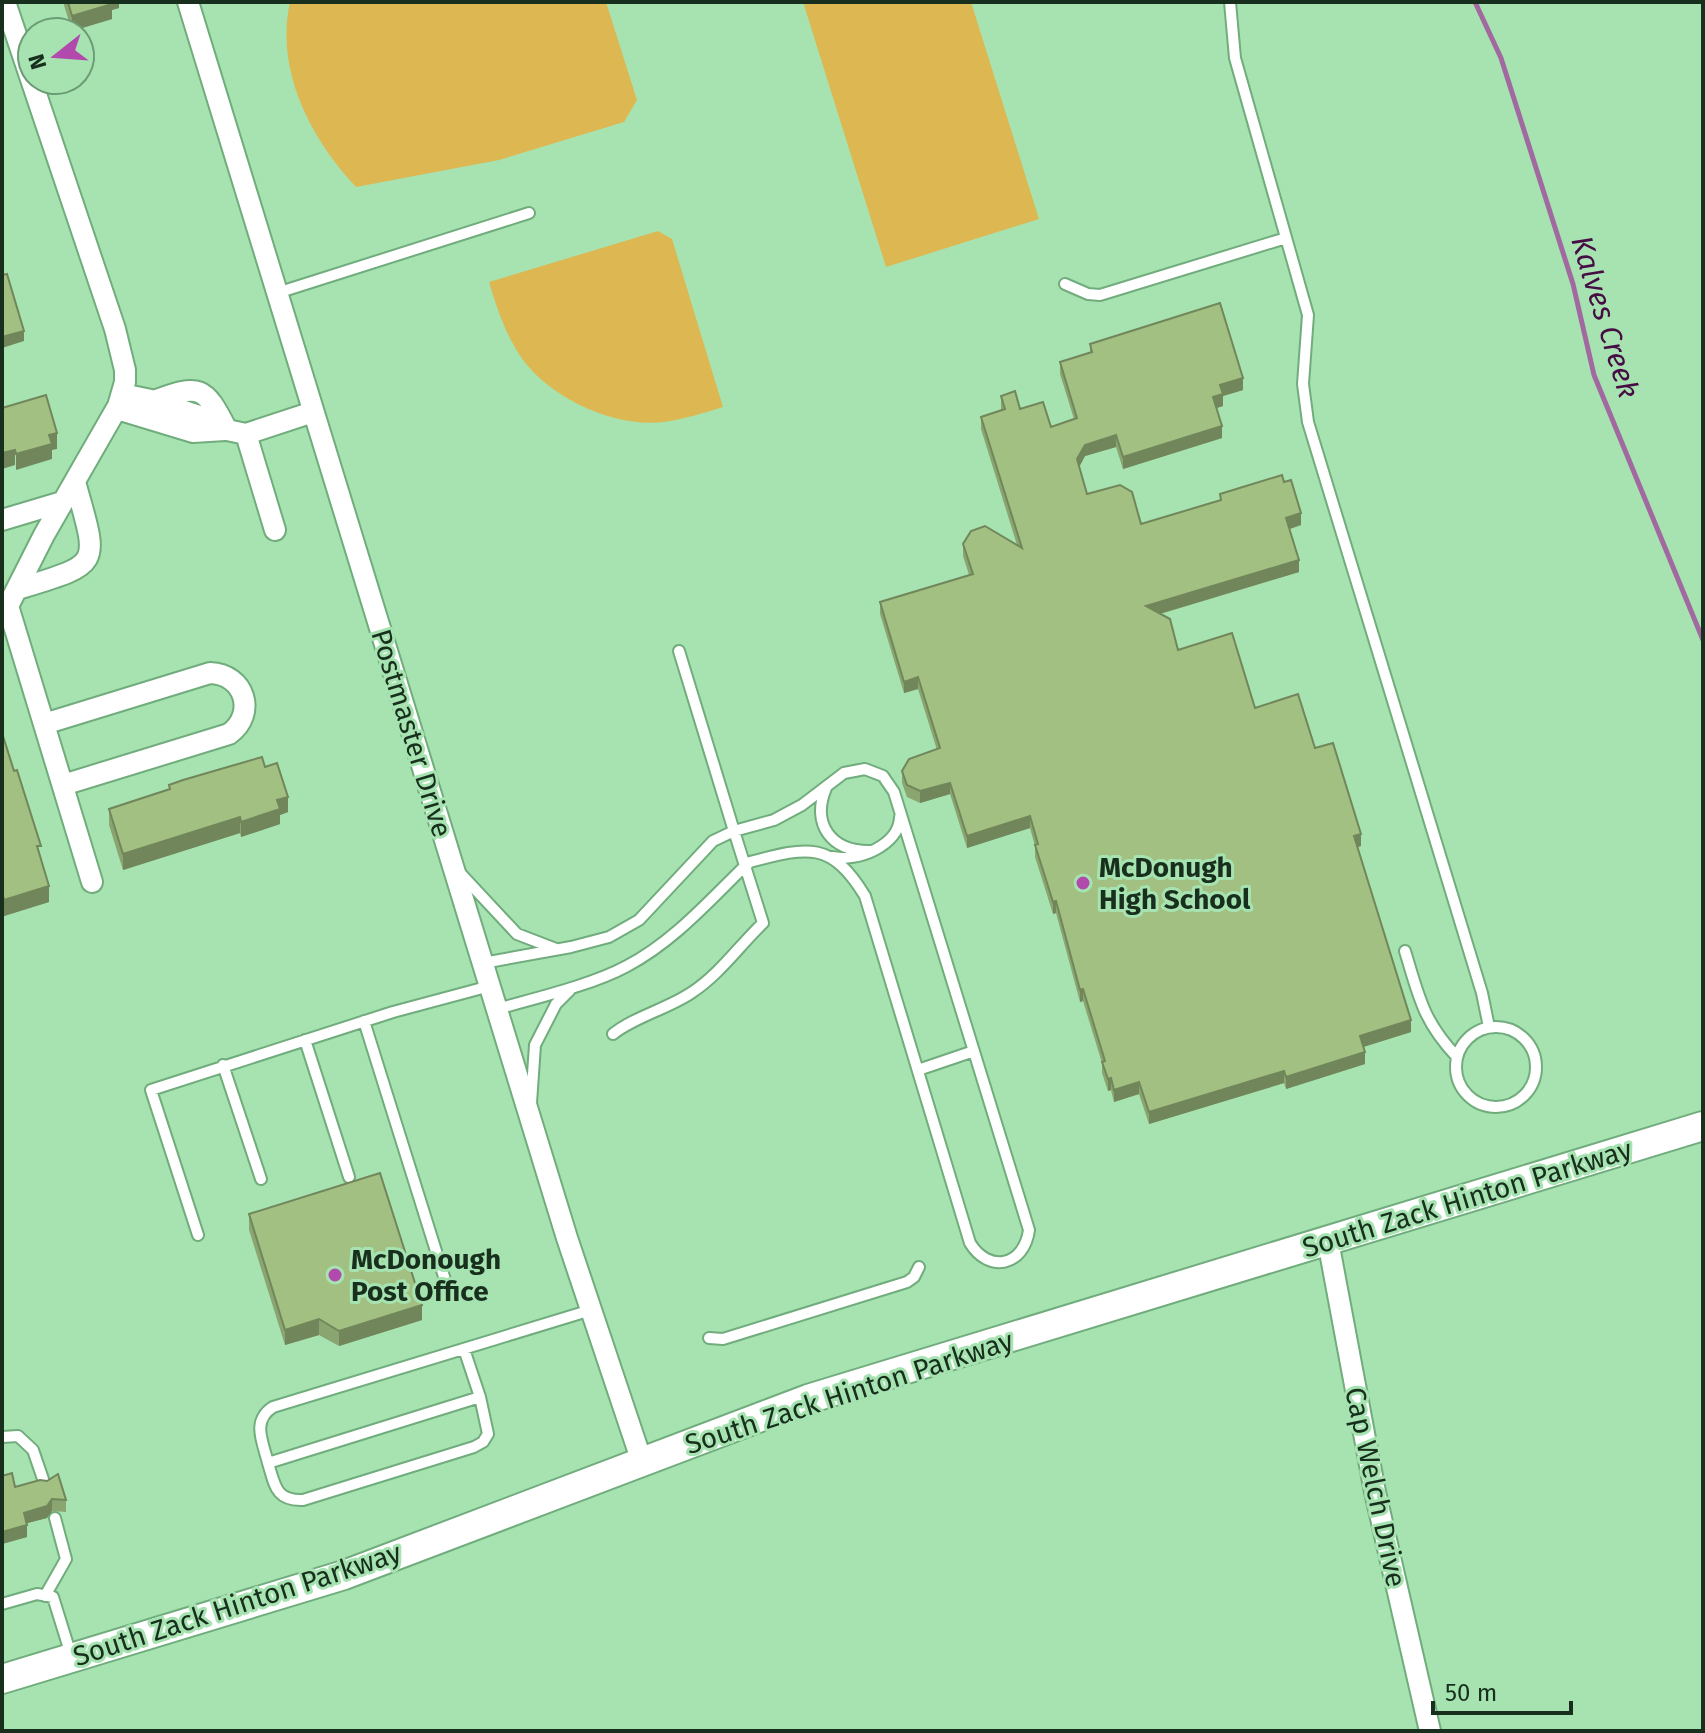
<svg xmlns="http://www.w3.org/2000/svg" width="1705" height="1733" viewBox="0 0 1705 1733" font-family="'Fira Sans',sans-serif">
<rect width="100%" height="100%" fill="#a6e3b1"/>
<path fill="#ddb852" d="M290,2H606L637,100L624,122L499,160L356,187C310,138 275,70 290,2Z
M803,2H971L1039,219L886,267Z
M658,231L672,239L723,407C704,413 684,419 664,422C615,428 552,399 523,360C506,336 497,309 489,282Z"/>
<g fill="none" stroke-linecap="round" stroke-linejoin="round">
<path stroke="#a269a0" stroke-width="5" d="M1475,2L1501,58L1573,284L1594,375L1703,640"/>
<g stroke="#71ac7d" stroke-width="14">
<path id="lane" d="M1230,2L1235,58L1308,315L1303,384L1308,422L1482,993L1489,1027
M1065,284L1088,294L1100,295L1286,238
M277,293L529,213
M826,788C811,824 831,852 871,851
M832,857C857,862 899,846 900,817
M461,874L517,934L556,949
M1405,951C1419,997 1423,1021 1457,1057
M483,963L571,947L609,937L639,920L713,841L734,831L679,651
M497,1009C536,998 592,985 627,966C673,942 709,901 745,866L750,862C807,847 831,840 865,896L970,1243C989,1274 1024,1266 1029,1230L894,792L883,776L865,769L844,773L802,805L774,820L734,831L763,923C739,946 719,975 691,993C667,1009 634,1017 613,1034
M364,1021L446,1283
M1456 1067a40 40 0 1 1 80 0a40 40 0 1 1-80 0Z
M305,1040L349,1177
M223,1065L261,1179
M918,1070L974,1051
M531,1103L535,1045L556,1004L570,990
M198,1235L151,1090L393,1012L490,986
M709,1338L723,1339L907,1282L914,1277L919,1267
M464,1349L480,1397L268,1463C263,1442 251,1421 273,1407L591,1310
M2,1437L18,1436L33,1450L45,1485
M268,1463C275,1486 276,1501 303,1500L474,1447L483,1442L488,1434L480,1397
M45,1596L66,1559L55,1518
M2,1604L37,1594L53,1597L71,1655"/>
</g>
<g stroke="#71ac7d" stroke-width="24">
<path id="street" d="M188,2L567,1238L642,1462
M122,394L151,400L202,417L227,430L246,434L313,412
M154,401C200,384 204,385 227,430
M117,409L193,432L225,430
M246,434L275,530
M2,520L62,502
M18,589C103,563 99,567 75,482
M8,606L92,882
M2,618L44,535L118,406L125,382V370L115,329L5,2
M44,724L210,673C245,674 257,714 229,734L63,785
M1328,1241L1375,1492L1430,1731"/>
</g>
<g stroke="#71ac7d" stroke-width="32">
<path id="secondary" d="M2,1679L344,1575L808,1399L1703,1126"/>
</g>
<use href="#lane" stroke="#fff" stroke-width="10"/>
<use href="#street" stroke="#fff" stroke-width="20"/>
<use href="#secondary" stroke="#fff" stroke-width="28"/>
</g>
<path fill="#8aa56f" d="M63,2H119V8L112,10V19L72,31Z
M1090,344L1243,390L1223,396V406L1217,408L1222,438L1123,469L1116,447L1085,456L1079,467L1087,494L1141,524L1220,501V494L1301,525L1290,529L1299,572L1160,614L1178,650L1255,708L1315,748L1361,846L1358,847L1411,1032L1363,1047L1365,1064L1286,1089L1284,1083L1149,1124L1139,1094L1114,1102L1111,1090L1108,1091L1102,1073V1063L1083,1001L1080,1002L1056,913L1053,914L1035,857V846L1030,828L967,848L950,794L920,803L907,797L902,783V771L937,750L918,689L904,693L880,614V602L969,575L963,556V544L1017,545L981,429V417L1001,410V396L1051,427L1074,419L1060,374V362L1090,353Z
M2,737L41,857L49,902L4,916L2,908Z
M265,767L288,812L280,815V824L241,837L240,833L123,870L109,825V809L169,789V785Z
M249,1214L422,1320L339,1346L319,1335L285,1345L249,1230Z
M2,1476L15,1487L66,1500V1512L52,1511L47,1518L27,1523V1537L2,1544Z"/>
<path fill="#71865a" d="M109,2H119V8L112,10V19L72,31V16Z
M24,331V341L2,348V337Z
M1243,378V390L1223,396V406L1213,409V397L1220,385Z
M1222,426V438L1123,469V457Z
M57,433V449L52,450V459L16,470V454L49,435Z
M1116,435V447L1085,456L1077,471V459L1085,445Z
M15,450V465L2,469V453Z
M1301,513V525L1286,530V518Z
M1299,560V572L1146,618V606Z
M918,677V689L904,693V682Z
M950,783V794L920,803V791Z
M288,797V812L280,815V824L241,837V822L277,800Z
M1030,816V828L967,848V836Z
M240,817V833L123,870V854Z
M1361,834V846L1354,848V836Z
M49,886V902L4,916V900Z
M1056,901V913L1053,914V902Z
M1083,989V1001L1080,1002V990Z
M1411,1020V1032L1360,1048V1036Z
M1365,1052V1064L1286,1089V1077Z
M1284,1071V1083L1149,1124V1112Z
M1111,1078V1090L1108,1091V1079Z
M1139,1082V1094L1114,1102V1090Z
M422,1305V1320L339,1346V1331Z
M319,1319V1335L285,1345V1330Z
M52,1499V1511L47,1518L24,1524V1513Z
M27,1525V1537L2,1544V1532Z"/>
<path fill="#a1c081" stroke="#71865a" stroke-width="2" d="M68,2H111L112,4L72,16Z
M7,274L24,331L2,337V275Z
M1220,303L1243,378L1220,385L1223,394L1213,397L1222,426L1123,457L1116,435L1085,445L1077,459L1087,494L1120,485L1132,492L1141,524L1221,500L1220,494L1282,475L1284,482L1291,480L1301,513L1286,518L1299,560L1146,606L1170,619L1178,650L1232,633L1255,708L1298,694L1315,748L1333,743L1361,834L1354,836L1411,1020L1360,1036L1365,1052L1286,1077L1284,1071L1149,1112L1139,1082L1114,1090L1111,1078L1108,1079L1102,1062L1105,1061L1083,989L1080,990L1056,901L1053,902L1035,845L1038,844L1030,816L967,836L950,783L920,791L907,785L902,771L909,759L940,748L918,677L904,682L880,602L973,574L963,544L971,531L985,526L1022,548L981,417L1005,409L1001,396L1015,391L1020,409L1043,402L1051,427L1077,418L1060,362L1092,352L1090,344Z
M46,395L57,433L49,435L52,444L16,454L15,450L2,453V408Z
M3,736L14,771L17,770L41,846H37L49,886L4,900L2,892V737Z
M262,757L265,767L277,763L288,797L277,800L280,809L241,822L240,817L123,854L109,809L170,789L169,785L183,780Z
M380,1173L422,1305L339,1331L319,1319L285,1330L249,1214Z
M12,1473L15,1487L40,1480L47,1481L58,1474L66,1500L52,1499L47,1506L24,1513L27,1525L2,1532V1476Z"/>
<g fill="#b24aad" stroke="#a6e3b1" stroke-width="3">
<circle cx="1083" cy="883" r="8"/>
<circle cx="335" cy="1275" r="8"/>
</g>
<g text-anchor="middle" stroke-width="6" stroke-linejoin="round" paint-order="stroke">
<g font-size="28" fill="#172f1c" stroke="#a6e3b1">
<text transform="translate(412 733) rotate(73)" y="10">Postmaster Drive</text>
<text transform="translate(1467 1198) rotate(-17)" y="10">South Zack Hinton Parkway</text>
<text transform="translate(849 1392) rotate(-18)" y="10">South Zack Hinton Parkway</text>
<text transform="translate(1376 1487) rotate(78)" y="10">Cap Welch Drive</text>
<text transform="translate(237 1604) rotate(-18)" y="10">South Zack Hinton Parkway</text>
</g>
<g font-size="28" font-weight="bold" fill="#172f1c" stroke="#a6e3b1" text-anchor="start">
<text x="1099" y="877">McDonugh<tspan x="1099" dy="32">High School</tspan></text>
<text x="351" y="1269">McDonough<tspan x="351" dy="32">Post Office</tspan></text>
</g>
<g font-size="30" font-style="italic" fill="#460d44" stroke="#a6e3b1">
<text transform="translate(1605 317) rotate(73)" y="10">Kalves Creek</text>
</g>
</g>
<rect width="1705" height="1733" fill="none" stroke="#172f1c" stroke-width="8"/>
<g transform="translate(56 56) rotate(253)"><circle r="38" fill="#a6e3b1" stroke="#6d9b75" stroke-width="2"/>
<path d="M0-6L14 30L0 20L-14 30Z" fill="#b24aad"/>
<text y="-12" font-size="22" font-weight="bold" text-anchor="middle" fill="#172f1c">N</text>
</g>
<path d="M1433 1701v12h138v-12" fill="none" stroke="#172f1c" stroke-width="4"/>
<text x="1445" y="1701" font-size="24" fill="#172f1c" stroke="#a6e3b1" stroke-width="6" paint-order="stroke">50 m</text>
</svg>
